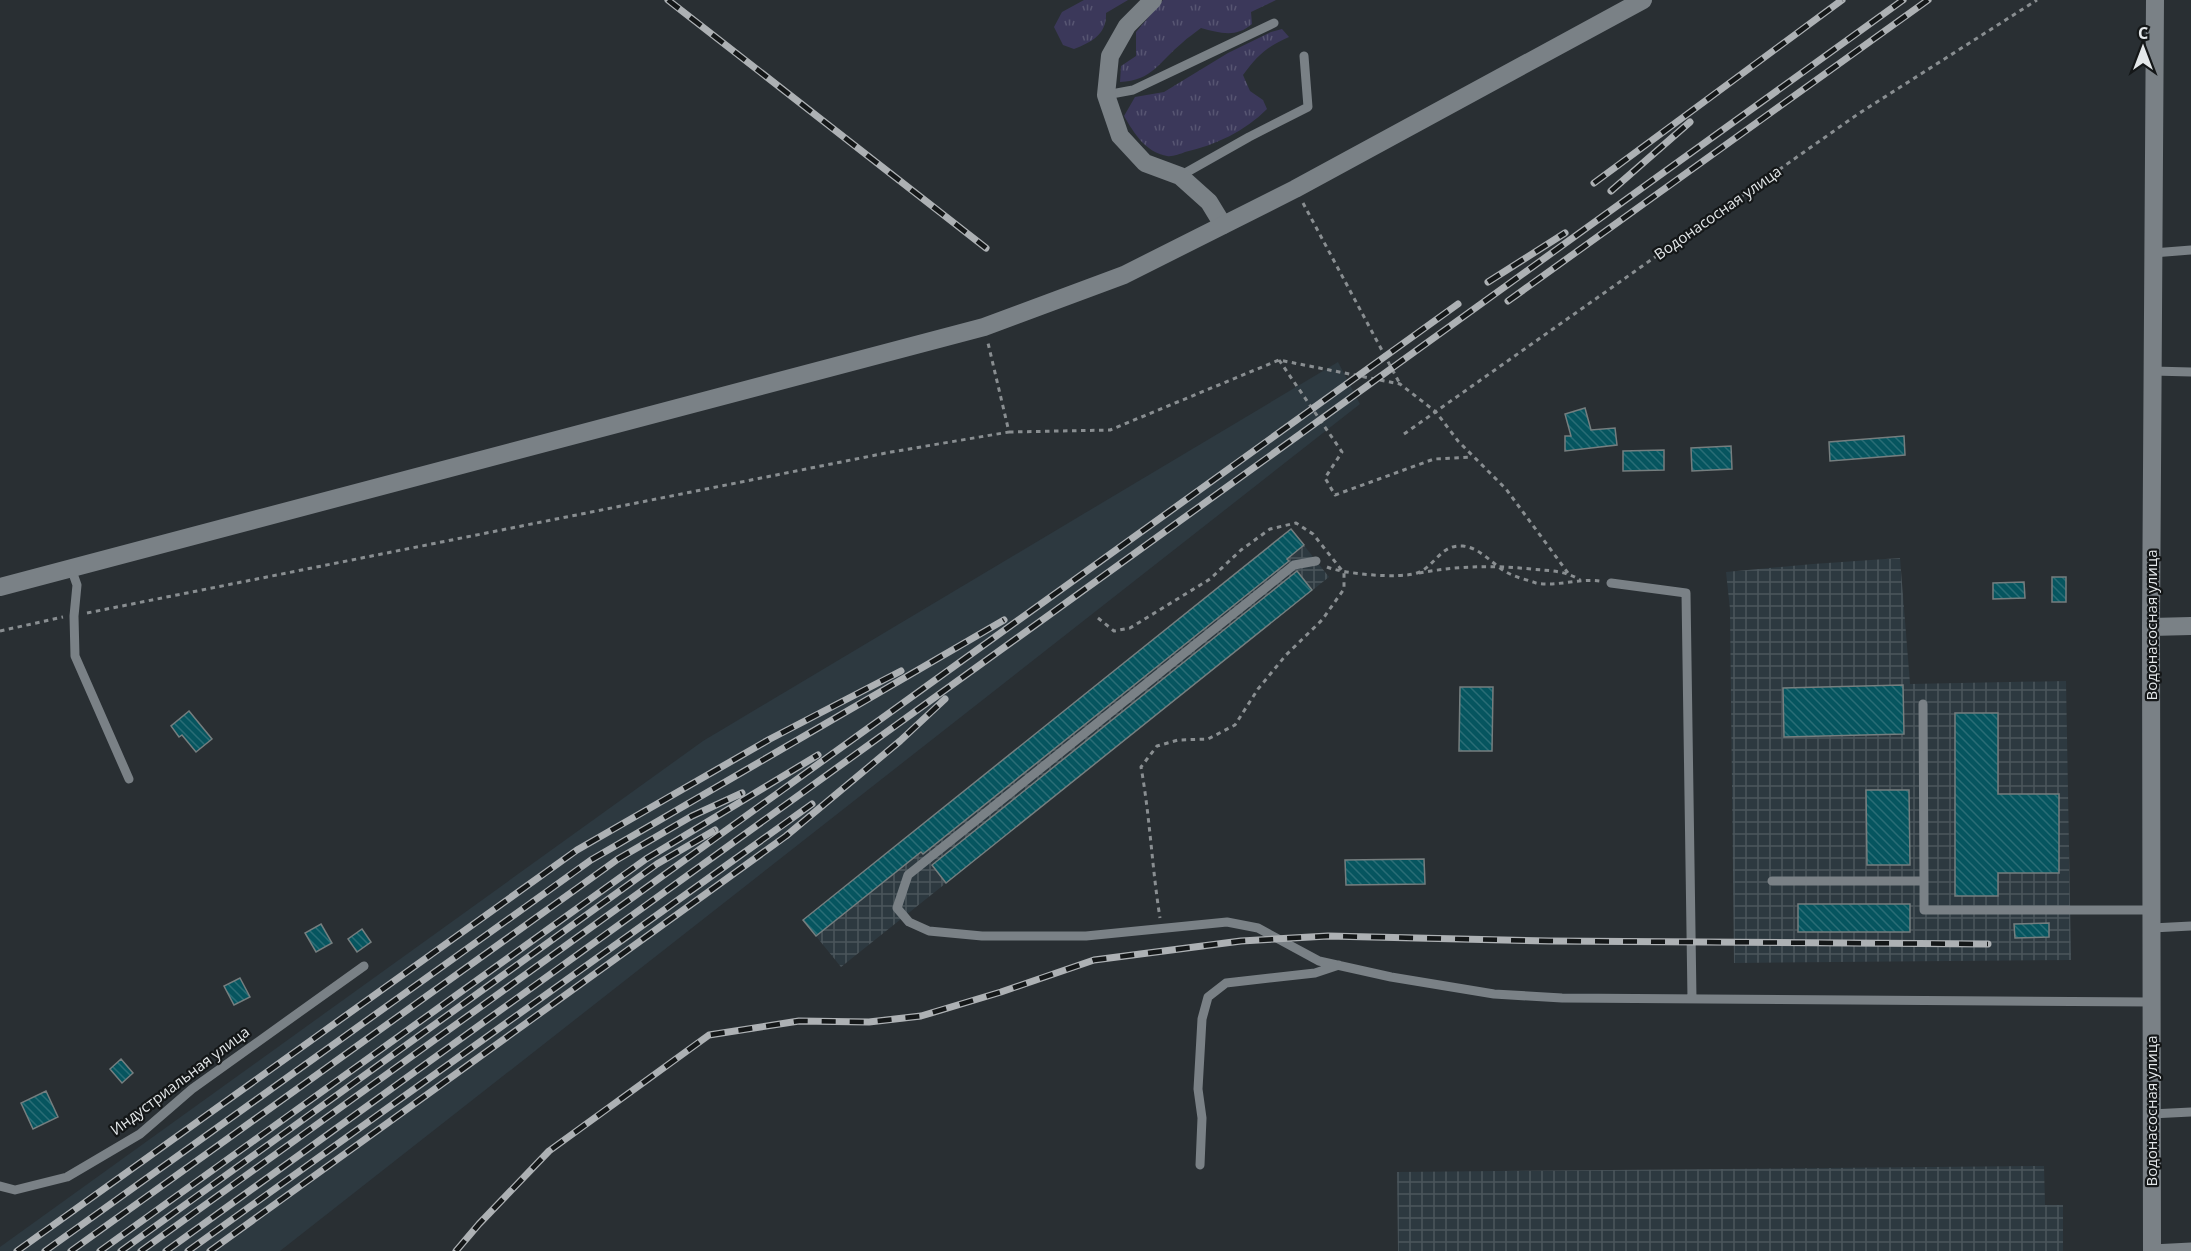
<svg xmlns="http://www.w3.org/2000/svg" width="2191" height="1251" viewBox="0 0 2191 1251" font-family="'Open Sans',sans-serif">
<defs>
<pattern id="industrial-grid" width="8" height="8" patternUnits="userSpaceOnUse" patternTransform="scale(1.5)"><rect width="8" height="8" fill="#2d3940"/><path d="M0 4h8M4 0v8" fill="none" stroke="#4b565c"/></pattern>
<pattern id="grass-tufts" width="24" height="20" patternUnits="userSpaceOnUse" patternTransform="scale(1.5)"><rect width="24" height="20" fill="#3b385a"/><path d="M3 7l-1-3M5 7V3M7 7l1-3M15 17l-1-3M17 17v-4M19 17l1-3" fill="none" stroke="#575572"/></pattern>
<pattern id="building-back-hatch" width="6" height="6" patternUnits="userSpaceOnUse" patternTransform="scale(1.5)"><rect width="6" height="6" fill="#06555f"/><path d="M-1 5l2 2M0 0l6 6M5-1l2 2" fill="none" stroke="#2a6d76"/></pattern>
</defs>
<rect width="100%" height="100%" fill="#292f33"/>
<path fill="#2d3940" d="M1338,362L1360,404L280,1251H0V1247L703,741Z"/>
<path fill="url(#industrial-grid)" d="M1291,529L1329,577L841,967L803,920Z
M1900,558L1910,684L2066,681L2071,960L1734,963L1730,609L1726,572L1813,564Z
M2044,1166L2045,1205H2063V1251H1398L1397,1172Z"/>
<path fill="url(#grass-tufts)" d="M1084,0H1128L1106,13C1107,34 1092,42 1074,49L1063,45L1054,27L1062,12Z
M1163,0H1276L1251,12L1252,24C1236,38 1220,33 1201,28C1195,33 1188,37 1182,43C1160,61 1152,81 1120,82L1121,66L1136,56V32Z
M1282,29L1289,37C1266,47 1257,56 1243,75L1250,91L1263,100L1267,109C1245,131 1216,145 1185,152C1180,154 1172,157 1167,156C1145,152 1134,133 1124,116L1135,97L1164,92L1228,53L1271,32Z"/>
<path fill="url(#building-back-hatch)" stroke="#757e7f" stroke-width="1.5" d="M1585,408L1591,430L1615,428L1617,445L1565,451V436H1571L1565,414Z
M1904,436L1905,455L1830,461L1829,442Z
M1731,446L1732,469L1692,471L1691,448Z
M1664,450V470L1623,471V451Z
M1291,529L1304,545L1287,559L1289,561L923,854L921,852L816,936L803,920Z
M1297,571L1312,590L946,883L932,865Z
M2052,577H2066V602H2052Z
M2024,582L2025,598L1993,599V583Z
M1903,685L1904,734L1784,737L1783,688Z
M1460,687H1493L1492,751H1459Z
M189,711L212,739L196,752L182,735L179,737L171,726Z
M1955,713H1998V794H2059V873H1998V896H1955Z
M1866,790H1909L1910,865H1867Z
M1424,859L1425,884L1346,885L1345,860Z
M1798,904H1910V932H1798Z
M2049,923V937L2015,938L2014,924Z
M321,924L332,943L316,952L305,933Z
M362,929L371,942L357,952L348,939Z
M240,978L250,997L234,1005L224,986Z
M121,1059L133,1073L122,1083L110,1069Z
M46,1091L58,1117L33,1129L21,1103Z"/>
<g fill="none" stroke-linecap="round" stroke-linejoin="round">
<path stroke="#898e91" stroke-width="3" stroke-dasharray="4.5 4.5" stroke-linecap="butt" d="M1303,203L1400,384
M1279,360L1342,452L1325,478L1335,495L1434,459L1472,457
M1009,432L1110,430L1279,360L1400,384L1436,412L1458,441L1506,489L1568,573
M1404,434L1858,114L2037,0
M1327,567C1344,574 1400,579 1417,573C1435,567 1440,544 1463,546C1482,548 1494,567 1510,574C1518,578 1528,580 1536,583C1555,587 1580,578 1600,581
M1419,573C1457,566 1492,565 1531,569C1550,571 1564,570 1580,580
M87,613L891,452L1009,432L988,343
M1098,618L1114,631L1130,628L1210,579L1241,550L1270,529L1296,523L1313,534L1344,573V589L1322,620L1286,655L1258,689L1235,725L1208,739L1178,740L1157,746L1141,767C1150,817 1152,868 1160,918
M0,631L63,617"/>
<path stroke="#7a8186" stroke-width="9" d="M1106,95L1133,90L1274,23
M1180,176L1249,137L1308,107L1304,56
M2153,253L2191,250
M2153,371L2191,372
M1316,561L1294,565L908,875L897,908L909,922L929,931L982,936H1086L1227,922L1258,928L1319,961L1391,977L1494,994L1562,998L2151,1002
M71,568L77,585L74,616L75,656L129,779
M1611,583L1686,593L1692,999
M1923,704L1924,881
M1772,881H1924V910H2151
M2152,928L2191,926
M2151,1114L2191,1112
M1200,1165L1202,1118L1198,1089L1202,1019L1208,997L1226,983L1315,973L1339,965
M0,1186L15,1190L67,1177L140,1134L192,1089L364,966
M2152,1249L2191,1247"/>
<path stroke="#7a8186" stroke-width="18" d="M1153,0L1127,26L1110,56L1106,95L1120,136L1145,163L1180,176L1209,202L1223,225
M2151,627L2191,626
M2152,1251L2151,627L2155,0"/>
<path stroke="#7a8186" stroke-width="18" d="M0,587L984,327L1124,275L1295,189L1643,0"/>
<g stroke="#adb1b4" stroke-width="7">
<path id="rail" d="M668,0L986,248
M1594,183L1842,0
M1611,191L1690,122
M1488,282L1565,233
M1508,301L1928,0
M17,1251L577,850L770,739L901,671
M45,1251L591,860L1004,620
M71,1251L618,859L692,816L742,793
M100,1251L646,859L818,755
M121,1251L657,864L715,830
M141,1251L1458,304
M166,1251L1903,0
M188,1251L812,804
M210,1251L786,836L900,741L945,699
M456,1251L479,1224L549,1151L709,1035L799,1021L869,1022L921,1016L1001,992L1094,960L1241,941L1328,936L1549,941L1988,944"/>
</g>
<use href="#rail" stroke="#141718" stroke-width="4.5" stroke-dasharray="14" stroke-linecap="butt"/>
</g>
<g text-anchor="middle" stroke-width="4.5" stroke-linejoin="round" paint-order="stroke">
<g font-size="15" fill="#e4e8ea" stroke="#141718">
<text transform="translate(1718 213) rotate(-35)" y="5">Водонасосная улица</text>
<text transform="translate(2152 625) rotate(-90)" y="5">Водонасосная улица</text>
<text transform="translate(180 1081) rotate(-37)" y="5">Индустриальная улица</text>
<text transform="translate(2152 1111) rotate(-90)" y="5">Водонасосная улица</text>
</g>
</g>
<g transform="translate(2143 48)" stroke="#141718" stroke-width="4.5" paint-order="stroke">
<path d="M0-4.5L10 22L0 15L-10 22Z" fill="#e4e8ea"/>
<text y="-9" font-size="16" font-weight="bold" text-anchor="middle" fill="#e4e8ea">С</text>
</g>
</svg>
